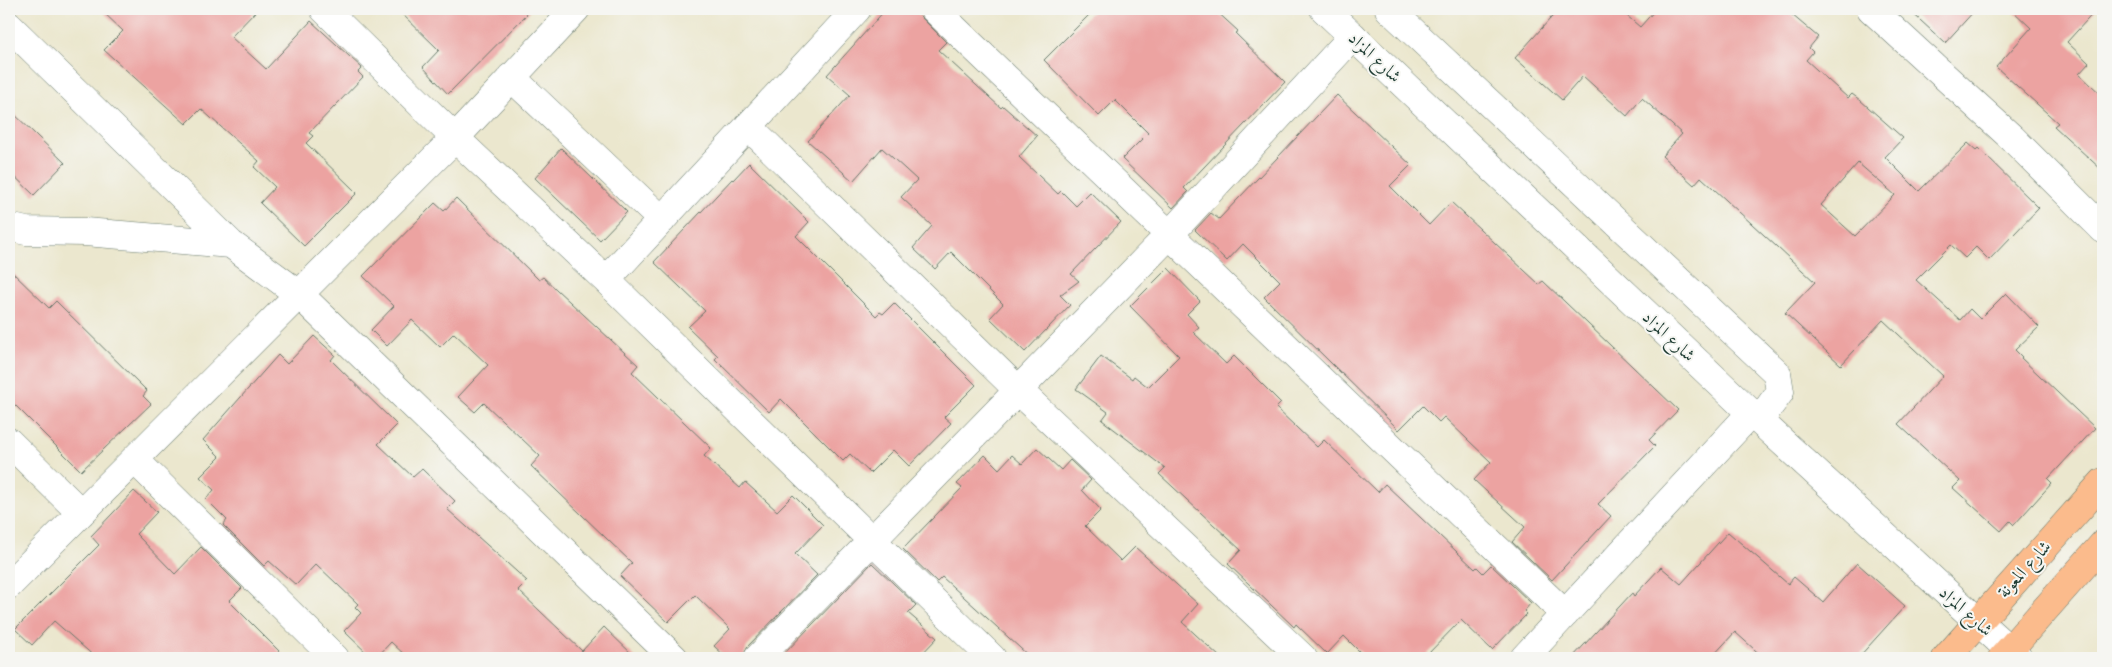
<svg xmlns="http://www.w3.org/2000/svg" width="2112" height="667" viewBox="0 0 2112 667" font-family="'Old Standard TT',Amiri,serif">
<rect width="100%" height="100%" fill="#f6f6f2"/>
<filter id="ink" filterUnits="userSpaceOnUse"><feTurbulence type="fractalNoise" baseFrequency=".02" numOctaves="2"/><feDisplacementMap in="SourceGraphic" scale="10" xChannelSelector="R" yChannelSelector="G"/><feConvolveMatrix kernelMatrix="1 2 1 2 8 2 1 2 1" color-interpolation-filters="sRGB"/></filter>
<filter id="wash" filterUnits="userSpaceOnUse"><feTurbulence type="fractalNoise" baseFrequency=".0096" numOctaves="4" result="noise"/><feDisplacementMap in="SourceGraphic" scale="20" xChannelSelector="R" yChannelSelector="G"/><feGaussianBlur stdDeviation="1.12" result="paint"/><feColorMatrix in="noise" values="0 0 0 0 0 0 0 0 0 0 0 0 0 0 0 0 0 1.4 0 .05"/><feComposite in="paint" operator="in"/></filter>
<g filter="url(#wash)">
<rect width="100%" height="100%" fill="#ebe7ce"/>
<g id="blocks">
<path fill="#eca3a1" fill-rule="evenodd" d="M100,9H258L231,37L266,69L311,21L362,68L358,72L363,77L309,133L313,136L306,143L357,193L304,246L260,203L275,187L254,167L259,161L201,109L186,124L104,50L123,31Z
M397,9H532L448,94L423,67L439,50Z
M886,9H913L946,42L938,50L1001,108L1003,106L1037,136L1019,157L1058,194L1061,191L1076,206L1090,192L1121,222L1071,274L1079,281L1060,295L1070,305L1025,352L990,318L1003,304L951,252L935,269L913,248L932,226L901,197L917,180L882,148L853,181L808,141L850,95L827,75Z
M1095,9H1214L1238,31L1235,33L1285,82L1184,188L1188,192L1173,208L1122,159L1148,133L1115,100L1099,116L1044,60Z
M1559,9H1619L1640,27L1656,9H1785L1818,37L1809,48L1813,52L1806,60L1848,98L1852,94L1860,100L1903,138L1885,157L1919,191L1968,143L1976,150L1978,148L2039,208L1989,260L1976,247L1965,258L1951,245L1916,280L1960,320L1970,309L1980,319L2006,293L2039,327L2015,350L2022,357L2021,358L2095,428L2048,479L2052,483L2014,525L2010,521L2001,531L1953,488L1960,481L1898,424L1943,376L1883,320L1841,365L1785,313L1815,282L1701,177L1694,185L1662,156L1682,134L1642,98L1627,116L1583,76L1562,100L1515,58ZM1858,163L1895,195L1855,236L1821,205Z
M1908,9H1976L1945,43Z
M2011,9H2097L2067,42L2089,63L2079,74L2103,96V171L2054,126L2058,123L1996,67L2031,28Z
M1337,95L1411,165L1390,186L1429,225L1451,202L1539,284L1543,281L1678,410L1649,440L1655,446L1598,504L1611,516L1552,580L1512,542L1525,527L1474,480L1491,462L1444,417L1439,422L1423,406L1399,430L1264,297L1280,281L1243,244L1227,261L1195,230L1211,213L1219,219Z
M9,109L65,163L34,195L9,171Z
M561,148L627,212L600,240L535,178Z
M749,163L809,222L796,236L876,316L880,312L883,314L894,303L976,385L944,417L951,423L909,466L893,450L870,473L850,454L843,461L781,399L769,412L715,359L718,356L688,327L705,311L654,262L732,179L733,180Z
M456,198L539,280L543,277L638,365L632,372L711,448L704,456L740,488L745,482L777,511L793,495L823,525L795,554L817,575L747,647L743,658H727L714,646L730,629L695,595L668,622L620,576L632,563L531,466L540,456L484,403L475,412L458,397L488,365L454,333L440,347L412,320L387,346L371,330L394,306L363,276L435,203L444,211Z
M1168,268L1200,301L1187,314L1199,327L1193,332L1226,364L1234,356L1281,403L1276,408L1317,447L1324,440L1378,492L1385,484L1475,569L1477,567L1483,573L1491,565L1531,603L1524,611L1527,614L1492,650L1461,620L1424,658H1366L1344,636L1327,654L1296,624L1294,627L1228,564L1241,550L1159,474L1165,468L1102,420L1108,412L1076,389L1101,356L1132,379L1134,376L1148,387L1179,356L1130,306Z
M9,269L49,308L56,301L147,391L143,396L151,404L81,471L9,399Z
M314,336L335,355L331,360L397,425L378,444L413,477L422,469L455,501L447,509L527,581L518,590L582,651L604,627L636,658H408L391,642L376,658H372L344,631L361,613L355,607L358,604L316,564L296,585L269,561L264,566L223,525L227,520L206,499L214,490L200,477L220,457L203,440L278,355L287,364Z
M1037,448L1061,470L1070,460L1091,480L1082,490L1101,510L1085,526L1121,561L1135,547L1198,604L1182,622L1221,658H1031L942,577L937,582L903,549L962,488L957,484L985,455L999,469L1012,455L1022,464Z
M134,491L157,512L136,534L175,574L201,547L242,588L229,601L286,658H96L54,621L32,645L15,629L99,545L91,536Z
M1728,532L1788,584L1794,577L1823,602L1857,563L1905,606L1858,658H1764L1735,632L1711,658H1572L1632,593L1634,596L1661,567L1681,584Z
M872,563L916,605L908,613L937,638L918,658H780Z"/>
</g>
</g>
<g filter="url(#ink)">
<use href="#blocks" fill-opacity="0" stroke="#66786a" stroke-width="1"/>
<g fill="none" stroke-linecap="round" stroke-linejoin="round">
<g stroke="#66786a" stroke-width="29">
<path id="minor" d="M324,9L455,138L606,280L992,658
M934,9L1565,614
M1389,9L1777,373L1780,392L1761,418L1751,413L1524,658
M1871,9L2012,138L2103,229
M9,26L231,244L300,295L674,658
M511,77L662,220
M748,126L1019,391L1303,658
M9,227L26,231L85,232L231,244
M606,280L857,9
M9,442L81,513
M135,460L335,658
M9,585L455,138L576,9
M758,658L1170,234L1353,36"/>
</g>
<g stroke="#66786a" stroke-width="29">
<path id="tertiary" d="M1324,9L1751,413L2018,658"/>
</g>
<g stroke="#66786a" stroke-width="29">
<path id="trunk" d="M1946,658L2103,482
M2002,658L2103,544"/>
</g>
<use href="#minor" stroke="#fff" stroke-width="28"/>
<use href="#tertiary" stroke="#fff" stroke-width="28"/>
<use href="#trunk" stroke="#fbbb8c" stroke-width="28"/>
</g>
</g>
<g text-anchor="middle" stroke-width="4" stroke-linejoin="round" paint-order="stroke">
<g font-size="18" fill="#1f3d34" stroke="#f6f6f2">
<text transform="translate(1375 57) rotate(43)" y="6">شارع المزاد</text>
<text transform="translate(1669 336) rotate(43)" y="6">شارع المزاد</text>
<text transform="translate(2024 569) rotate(-48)" y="6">شارع المعونة</text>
<text transform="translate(1966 611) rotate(42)" y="6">شارع المزاد</text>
</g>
</g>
<rect width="2112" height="667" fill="none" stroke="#f6f6f2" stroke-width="30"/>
</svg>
